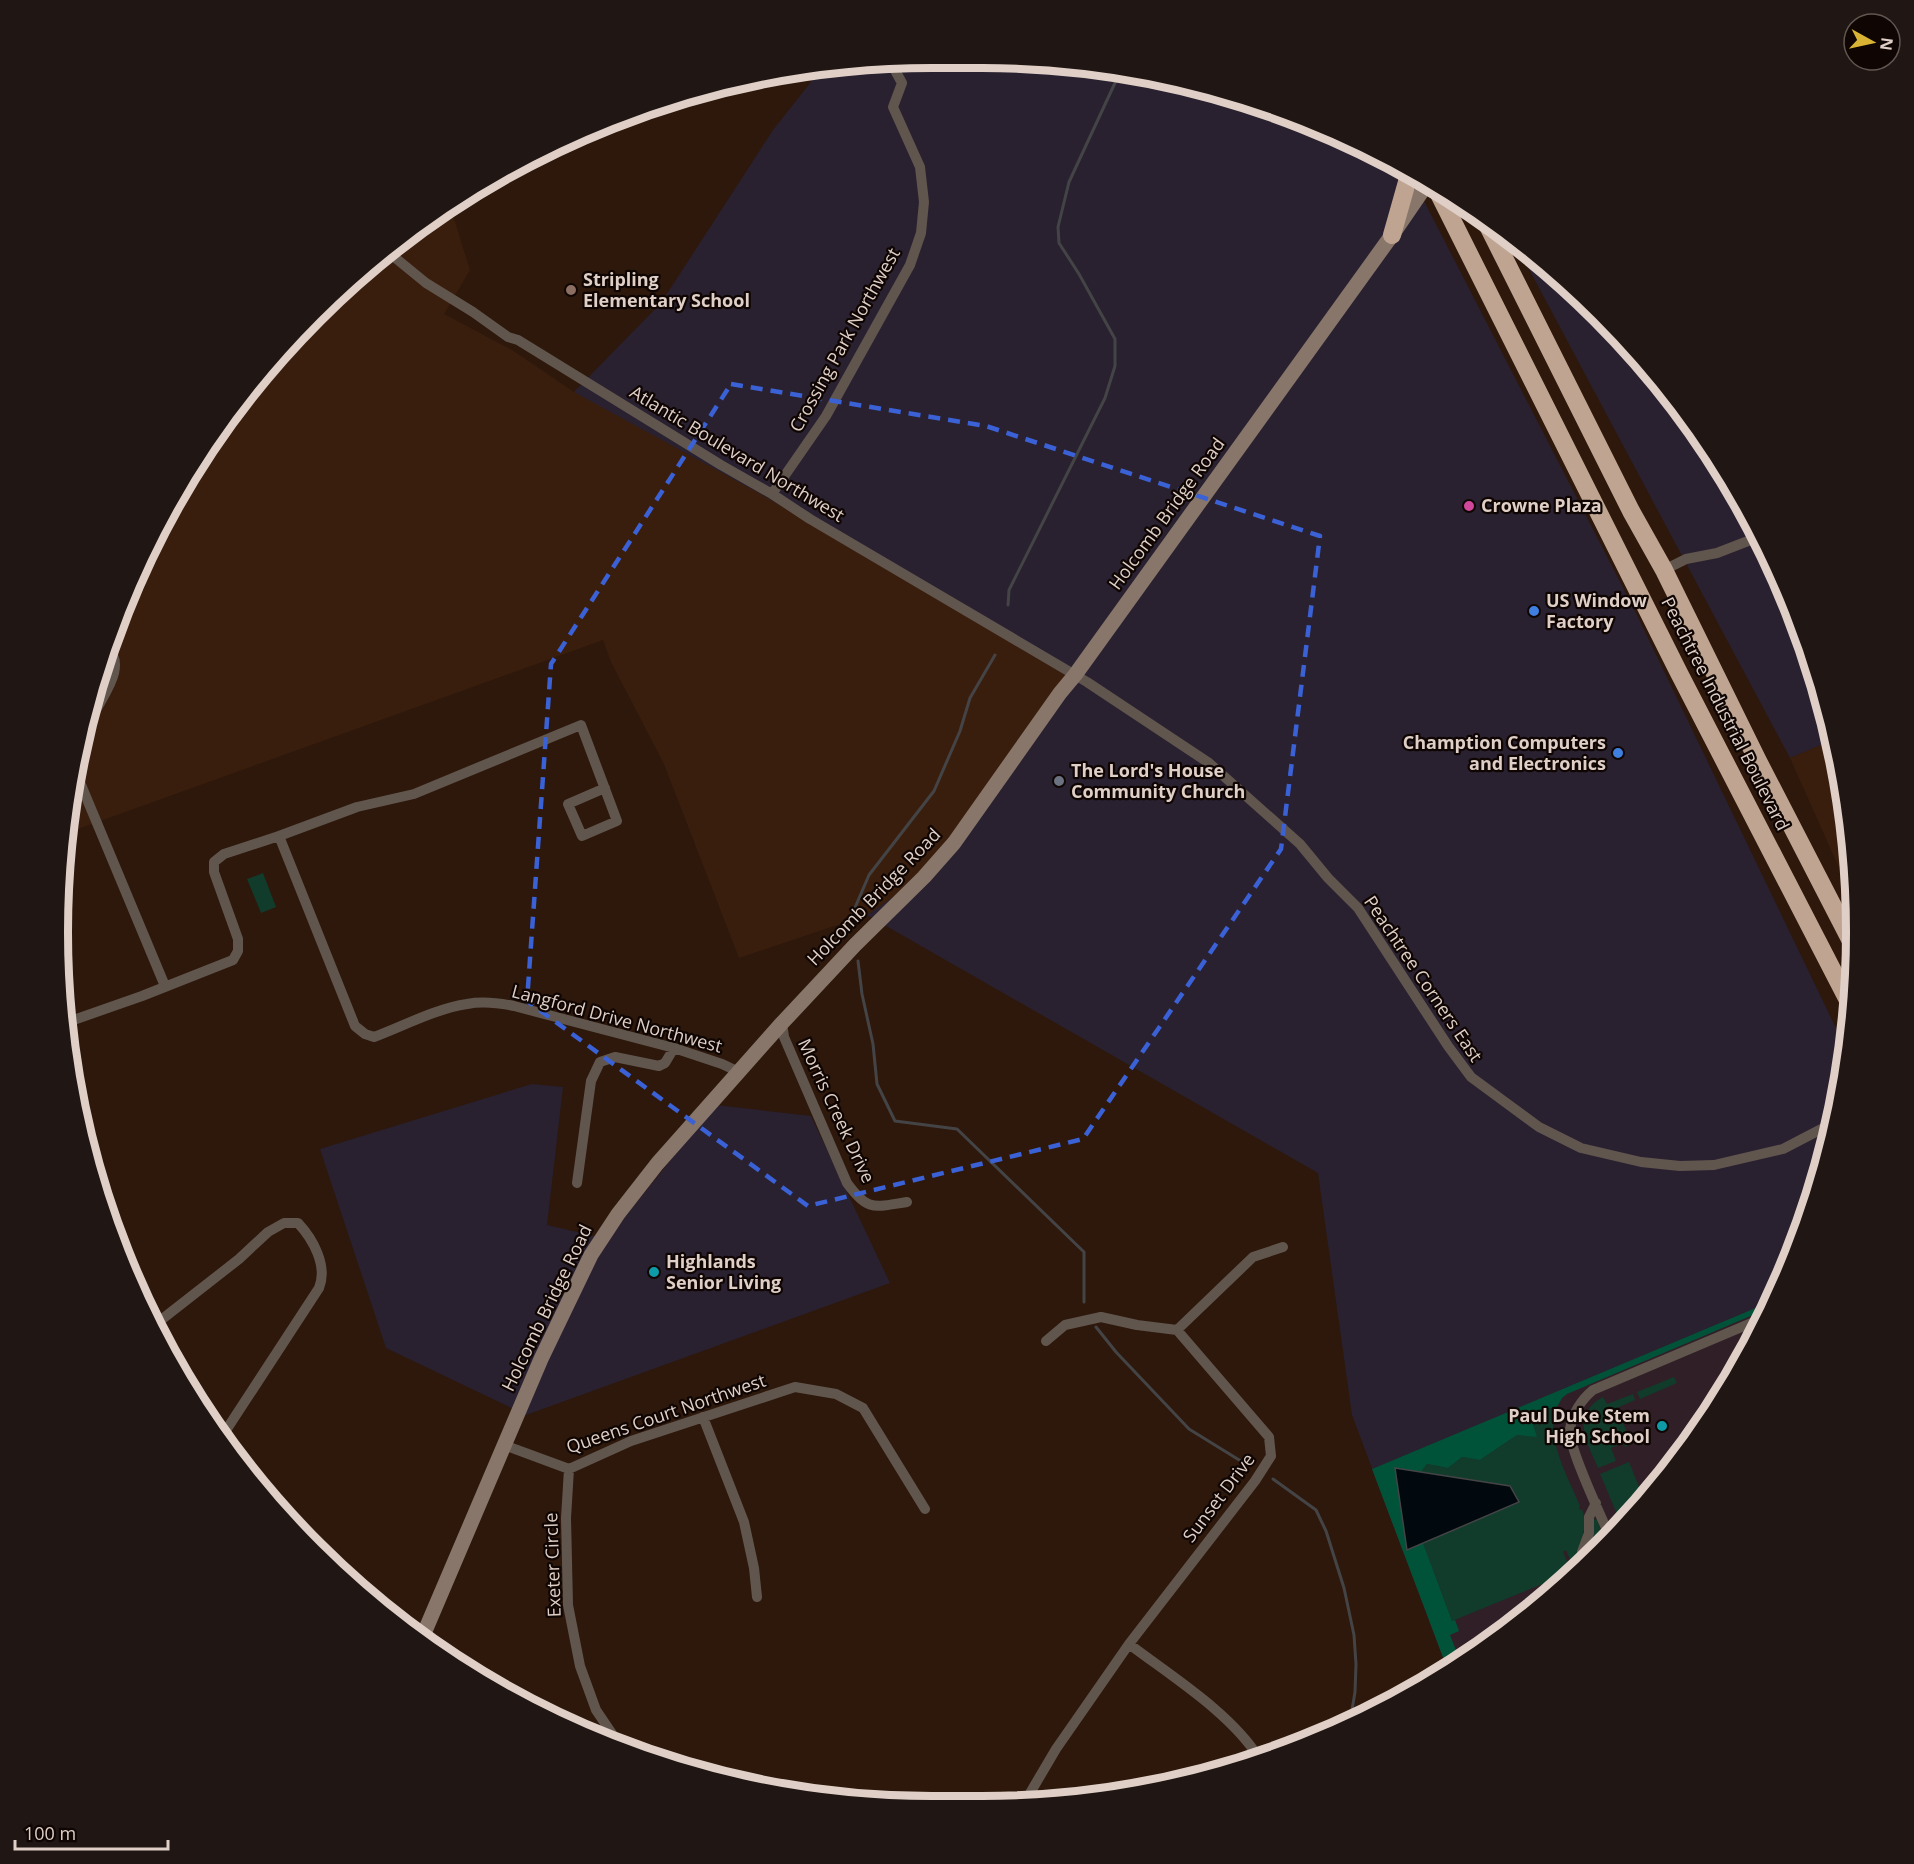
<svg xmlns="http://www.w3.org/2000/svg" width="1914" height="1864" viewBox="0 0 1914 1864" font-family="'Open Sans',sans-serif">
<rect width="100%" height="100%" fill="#2d180b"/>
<path fill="#292130" d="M932,57L1097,65L1264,104L1407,168L1634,609L1848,1053L1810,1214L1740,1370L1640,1509L1514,1626L1447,1668L1352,1415L1318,1173L867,915L949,858L574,392L661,303L773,130L822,68Z
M1515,243L1559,274L1676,400L1767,545L1827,706L1833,740L1790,758Z
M532,1084L563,1087L547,1225L607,1239L715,1105L811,1116L890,1283L526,1415L386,1348L320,1149Z"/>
<path fill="#3a1e0d" d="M449,203L470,270L444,314L512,350L574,392L757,492L1007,636L1075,680L949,859L867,915L739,958L664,764L611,662L603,640L64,834L65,817L104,650L174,494L313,314Z
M1833,740L1855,875L1854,901L1790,758Z"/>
<path fill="#301f27" d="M1770,1302L1740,1370L1640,1509L1514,1626L1447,1668L1372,1469Z"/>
<path fill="#113b2b" d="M263,873L276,907L261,913L247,879Z
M1674,1377L1677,1383L1640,1399L1637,1392Z
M1633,1394L1635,1400L1617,1408L1630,1440L1626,1442L1628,1446L1625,1447L1623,1443L1611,1448L1616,1461L1598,1468C1587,1442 1570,1415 1603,1397L1607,1404Z
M1550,1408L1556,1409C1545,1438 1569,1479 1580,1506L1579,1508L1580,1510L1582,1509C1590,1531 1576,1547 1577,1567L1574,1570L1566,1550L1563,1552L1572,1573L1569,1575L1567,1574L1452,1621L1423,1543L1519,1502L1510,1486L1421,1472L1427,1464L1448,1468L1462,1457L1480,1460L1517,1435L1536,1436L1530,1415Z
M1629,1462L1645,1501L1622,1526L1600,1474Z
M1594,1519L1597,1520L1605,1541L1585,1561Z"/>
<path fill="#005339" d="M1770,1302L1767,1309L1567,1394L1562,1398L1556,1409L1550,1408L1530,1415L1537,1437L1517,1435L1480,1460L1462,1457L1448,1468L1427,1464L1421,1472L1395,1468L1407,1549L1423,1543L1452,1621L1455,1620L1459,1631L1450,1635L1460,1660L1447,1668L1372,1469Z"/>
<path fill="#01090e" stroke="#444446" stroke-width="1.5" d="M1395,1468L1510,1486L1519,1502L1407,1550Z"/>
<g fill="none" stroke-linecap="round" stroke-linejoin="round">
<path stroke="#444446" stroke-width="3" d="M1067,63L1084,70L1119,74
M1008,605L1009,590L1105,398L1115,366V339L1079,274L1059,243L1058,227L1069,182L1121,70
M848,924L869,875L934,791L960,731L970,698L995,655
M858,961L862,994L873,1044L877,1084L895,1121L957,1129L1084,1252V1302
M1096,1327L1116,1352L1189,1429L1244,1463
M1273,1479L1316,1510L1326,1531L1344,1588L1354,1635L1356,1664L1355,1692L1351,1716L1341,1727"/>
<path stroke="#61564e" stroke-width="10" d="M388,252L426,283L473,312L508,337L518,340L721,465L772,494L810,519L1087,682L1209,763L1300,844L1328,878L1358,908L1448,1046L1471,1077L1539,1127L1581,1148L1641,1162L1680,1166L1714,1165L1783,1149L1831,1124
M772,494L826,416L910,265L921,233L924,202L920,167L893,107L902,83L890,61
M1664,570L1686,559L1717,553L1761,536
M83,737C88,728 91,719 96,710C106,691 127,665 106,645
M77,765L79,780L165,986
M279,836L355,1026L365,1034L374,1037C403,1026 438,1008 467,1004C483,1001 499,1003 514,1006L674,1048L722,1064L739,1072
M65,1023L142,996L233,960L238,951V939L214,872V862L224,854L279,836L357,807L414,794L581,725L617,821L582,836L568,804L605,788
M782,1023L784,1037L847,1183C868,1212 874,1207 907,1202
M577,1183L591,1081L600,1062L615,1057L659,1066L665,1063L674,1048
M152,1327L239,1259L268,1232L284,1223H298C313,1239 328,1266 319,1288L221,1438
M1177,1330L1253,1257L1283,1247
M703,1417L744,1522L754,1568L757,1597
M504,1445L569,1469L631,1441L795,1387L836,1394L863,1408L925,1509
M569,1469L566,1518L568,1605L580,1666L596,1710L617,1741L632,1746
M1610,1537C1602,1518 1567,1445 1570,1429C1573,1412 1581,1400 1593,1390L1763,1318
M1582,1563V1552L1589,1533V1517L1596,1503
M1129,1644C1171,1676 1231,1713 1259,1758
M1023,1805L1056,1749L1129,1644L1255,1481L1271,1456L1269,1437L1177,1330L1137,1325L1101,1317L1065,1325L1046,1341"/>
<path stroke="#877669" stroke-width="15" d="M422,1638L541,1359L591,1255L618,1214L657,1164L782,1023L855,945L924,877L954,843L1060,693L1075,675L1392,235L1429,181"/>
<path stroke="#bfa591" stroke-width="18" d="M1434,184L1679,673L1851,1006
M1486,222L1631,511L1664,570L1757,759L1853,945
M1392,235L1407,182L1408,169"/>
</g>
<path fill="none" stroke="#3a61d5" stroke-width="4.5" stroke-dasharray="12 8" stroke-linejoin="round" d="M731,384L986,426L1320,536L1281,849L1083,1139L808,1206L527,1001L551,664Z"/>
<circle fill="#8d6e63" stroke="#0f0603" stroke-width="2" cx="571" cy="290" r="6"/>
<circle fill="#d1479c" stroke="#0f0603" stroke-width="2" cx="1469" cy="506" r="6"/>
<g fill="#3f7fe0" stroke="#0f0603" stroke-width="2">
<circle cx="1534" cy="611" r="6"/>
<circle cx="1618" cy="753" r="6"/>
</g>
<circle fill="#6b7280" stroke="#0f0603" stroke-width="2" cx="1059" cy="781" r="6"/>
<g fill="#0f9aa8" stroke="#0f0603" stroke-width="2">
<circle cx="654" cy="1272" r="6"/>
<circle cx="1662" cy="1426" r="6"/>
</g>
<g text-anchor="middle" stroke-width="4.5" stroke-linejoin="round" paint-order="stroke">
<g font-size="18" font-weight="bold" fill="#dfcfc7" stroke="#0f0603" text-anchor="start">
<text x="583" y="286">Stripling<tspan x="583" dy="21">Elementary School</tspan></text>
<text x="1481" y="512">Crowne Plaza</text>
<text x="1546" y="607">US Window<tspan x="1546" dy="21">Factory</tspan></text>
<text x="1606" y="749" text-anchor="end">Chamption Computers<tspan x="1606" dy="21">and Electronics</tspan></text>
<text x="1071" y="777">The Lord's House<tspan x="1071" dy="21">Community Church</tspan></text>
<text x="666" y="1268">Highlands<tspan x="666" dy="21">Senior Living</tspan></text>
<text x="1650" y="1422" text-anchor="end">Paul Duke Stem<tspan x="1650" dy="21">High School</tspan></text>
</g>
<g font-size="18" fill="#dfcfc7" stroke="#0f0603">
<text transform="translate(845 340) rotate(-61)" y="6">Crossing Park Northwest</text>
<text transform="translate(737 454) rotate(31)" y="6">Atlantic Boulevard Northwest</text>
<text transform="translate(1167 514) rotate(-54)" y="6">Holcomb Bridge Road</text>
<text transform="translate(1725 714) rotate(63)" y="6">Peachtree Industrial Boulevard</text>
<text transform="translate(874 897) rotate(-46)" y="6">Holcomb Bridge Road</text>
<text transform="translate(1423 979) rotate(56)" y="6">Peachtree Corners East</text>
<text transform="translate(617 1019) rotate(15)" y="6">Langford Drive Northwest</text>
<text transform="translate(836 1111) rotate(65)" y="6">Morris Creek Drive</text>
<text transform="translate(547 1308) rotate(-64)" y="6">Holcomb Bridge Road</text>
<text transform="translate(666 1414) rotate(-19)" y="6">Queens Court Northwest</text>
<text transform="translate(1219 1498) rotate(-53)" y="6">Sunset Drive</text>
<text transform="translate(553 1565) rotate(-92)" y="6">Exeter Circle</text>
</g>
</g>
<path d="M0 0H1914V1864H0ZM932 68H982A864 864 0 0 1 1846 932V932A864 864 0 0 1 982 1796H932A864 864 0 0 1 68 932V932A864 864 0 0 1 932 68Z" fill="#201613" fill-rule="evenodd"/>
<path fill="none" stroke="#dfcfc7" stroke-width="8" d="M932 68H982A864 864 0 0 1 1846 932V932A864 864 0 0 1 982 1796H932A864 864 0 0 1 68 932V932A864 864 0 0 1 932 68Z"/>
<g transform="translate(1872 42) rotate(98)"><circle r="28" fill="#0f0603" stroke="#625651" stroke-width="1.5"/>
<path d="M0-4.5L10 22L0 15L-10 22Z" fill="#d9b334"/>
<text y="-9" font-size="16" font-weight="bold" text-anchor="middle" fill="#dfcfc7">N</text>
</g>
<path d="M15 1840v9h153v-9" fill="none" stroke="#dfcfc7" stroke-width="3"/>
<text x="24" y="1840" font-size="18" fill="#dfcfc7" stroke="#0f0603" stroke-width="4.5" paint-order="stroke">100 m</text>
</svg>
